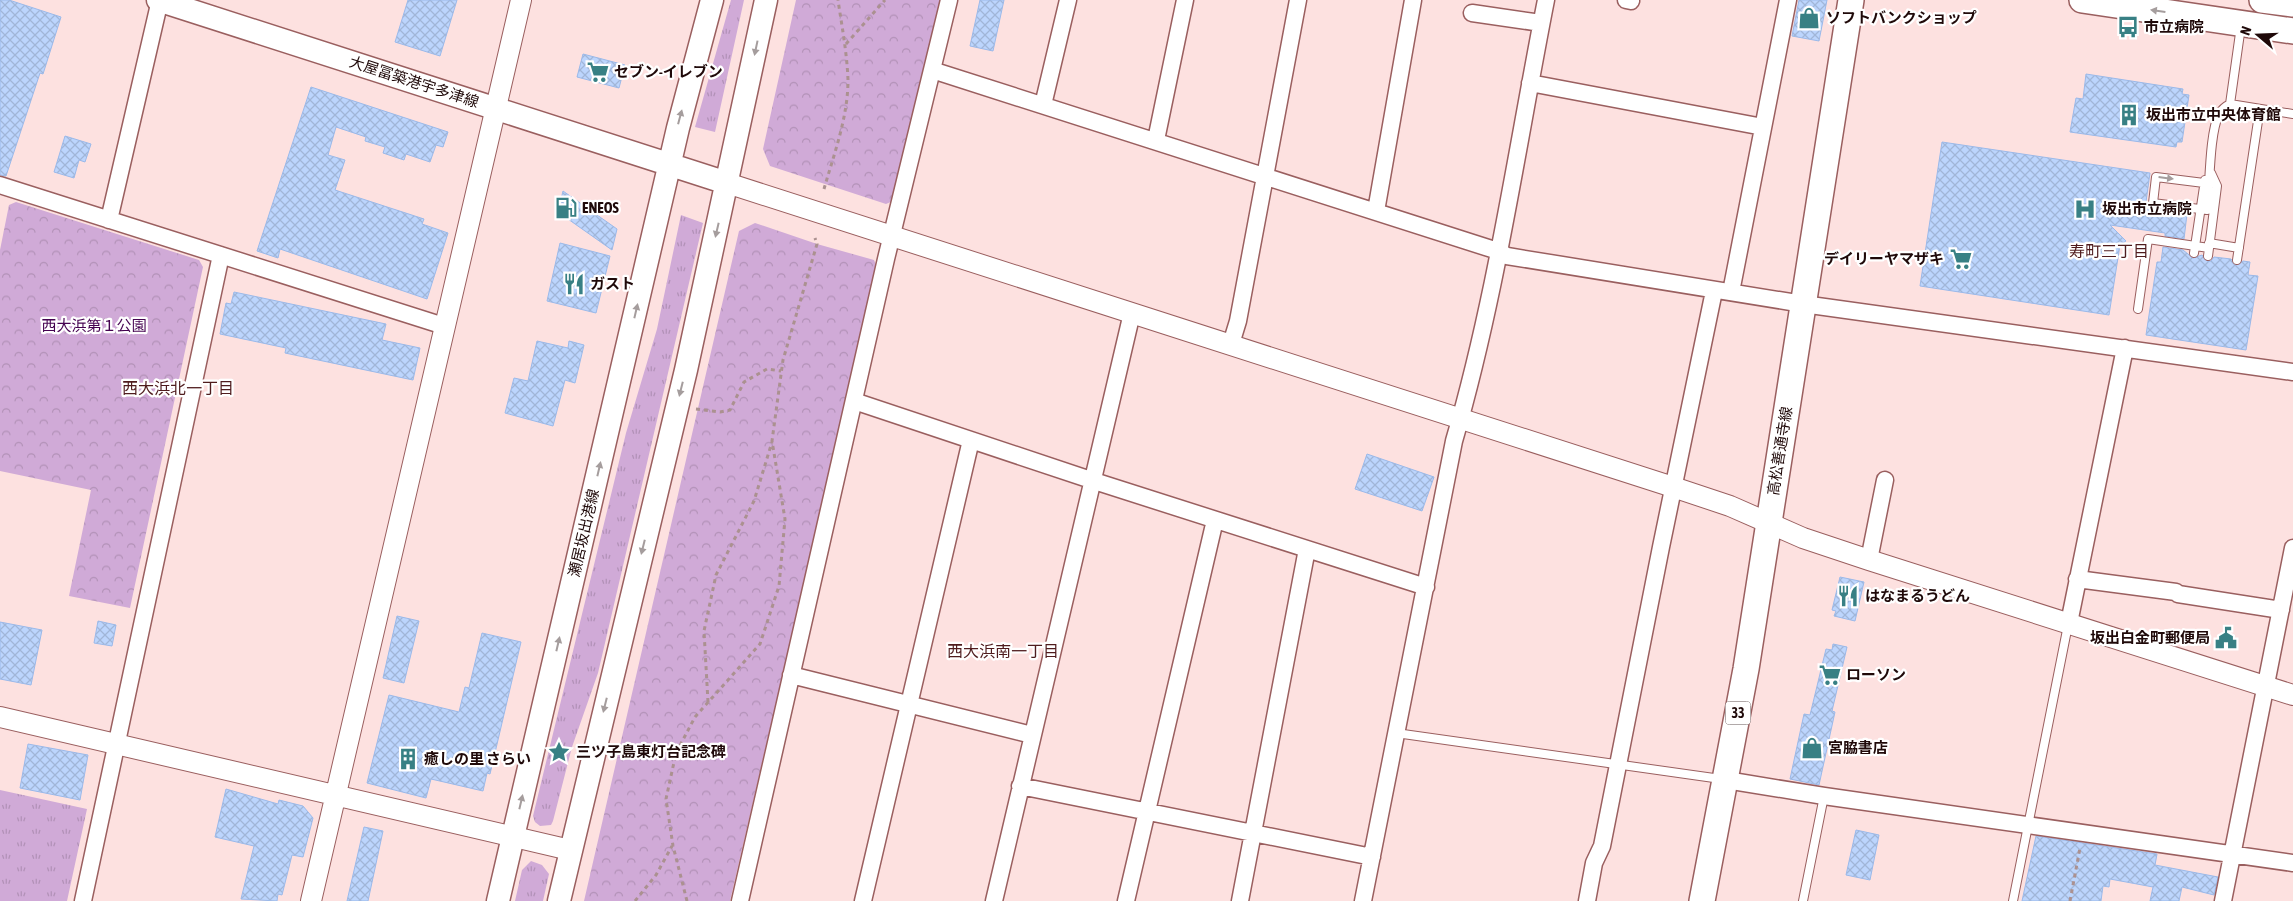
<svg xmlns="http://www.w3.org/2000/svg" width="2293" height="901" viewBox="0 0 2293 901" font-family="'Asap Condensed','Noto Sans JP',sans-serif">
<defs>
<pattern id="grass-tufts" width="24" height="20" patternUnits="userSpaceOnUse" patternTransform="scale(1.25)"><rect width="24" height="20" fill="#d0aad7"/><path d="M3 7l-1-3M5 7V3M7 7l1-3M15 17l-1-3M17 17v-4M19 17l1-3" fill="none" stroke="#b291b7"/></pattern>
<pattern id="park-crowns" width="20" height="18" patternUnits="userSpaceOnUse" patternTransform="scale(1.25)"><rect width="20" height="18" fill="#d0aad7"/><path d="M2 6a3 3 0 1 1 6 0M12 15a3 3 0 1 1 6 0" fill="none" stroke="#b291b7"/></pattern>
<pattern id="building-cross-hatch" width="8" height="8" patternUnits="userSpaceOnUse" patternTransform="scale(1.25)"><rect width="8" height="8" fill="#bcd5fd"/><path d="M0 0l8 8M0 8l8-8" fill="none" stroke="#a1b6d8"/></pattern>
</defs>
<rect width="100%" height="100%" fill="#fde1e0"/>
<path fill="url(#grass-tufts)" d="M731,0H744L715,132L695,127Z
M681,215L703,223L598,673L572,747L553,821L551,825L540,826L535,822L533,816L626,433L657,329Z
M0,790L87,809L67,901H0Z
M531,861L542,865L549,874L543,901H515L522,870Z"/>
<path fill="url(#park-crowns)" d="M796,0H941L893,201L886,204L770,166L763,149Z
M16,202L199,260L203,267L130,608L69,596L91,490L0,471V250L9,205Z
M755,223L817,244L874,260L877,267L730,901H584L739,231Z"/>
<path fill="url(#building-cross-hatch)" stroke="#9bb9e9" d="M0,0H9L61,17L43,74L40,73L6,176L0,175Z
M408,0H457L440,56L395,42Z
M980,0H1004L993,51L970,46Z
M1799,0H1827L1819,41L1792,36Z
M583,54L625,65L619,88L577,77Z
M2086,74L2183,89L2182,94L2189,95L2182,142H2177L2176,147L2070,132L2076,98L2083,99Z
M311,87L448,132L443,147L436,145L430,162L406,154L404,160L383,153L385,147L365,141L366,137L336,127L328,155L345,160L335,190L424,219L422,224L448,233L427,299L280,249L278,258L257,251Z
M65,136L91,144L85,162L79,160L74,178L54,172Z
M1942,142L2150,173L2145,209L2187,214L2184,239L2165,236V233L2110,225L2126,241L2120,245L2109,315L1920,286Z
M563,191L617,229L612,250L558,212Z
M560,243L610,256L596,313L547,301Z
M2163,247L2183,250L2193,258L2202,255L2207,261H2211L2214,257L2231,259L2236,265L2243,261L2250,262L2248,275L2258,276L2246,350L2146,335L2157,262H2161Z
M234,292L386,324L382,340L420,348L413,380L285,353L286,348L220,334L226,303L231,304Z
M537,341L568,348L569,341L584,345L575,383L565,380L553,426L505,413L514,378L528,381Z
M1367,454L1434,477L1422,511L1355,489Z
M1840,577L1864,582L1855,621L1834,616L1836,611L1832,610Z
M397,616L419,621L404,683L383,678Z
M98,621L116,625L112,646L94,643Z
M0,622L42,630L31,685L0,679Z
M482,633L521,642L490,774L487,773L483,791L431,779L426,798L367,783L389,695L459,712L465,687L469,688Z
M1833,644L1847,647L1832,711L1835,712L1819,785L1790,779L1804,714L1810,715L1826,649L1832,650Z
M28,744L88,755L80,800L20,788Z
M226,789L278,804L279,800L303,806L313,818L303,857L292,855L282,895L278,894L277,901L241,899L254,846L215,837Z
M364,827L383,831L368,901H347Z
M1856,830L1879,835L1870,880L1846,875Z
M2036,836L2157,854L2155,865L2218,877L2214,895L2182,887L2179,901H2150L2153,887L2110,879L2109,887L2103,886L2101,901H2022Z"/>
<g fill="none" stroke-linecap="round" stroke-linejoin="round">
<g stroke="#9a5f5f" stroke-width="10">
<path id="service" d="M2230,104L2241,26
M2204,183L2156,177L2153,203L2207,210C2210,187 2209,134 2219,114C2222,109 2226,106 2230,104L2293,114
M2209,243L2239,248
M2194,253L2205,180
M2208,256L2217,186L2211,173
M2237,260L2258,121
M2138,309L2148,239L2209,248
M1396,733L1721,779
M1803,901L1824,796
M2013,901L2068,625"/>
</g>
<g stroke="#9a5f5f" stroke-width="19">
<path id="minor" d="M1626,0L1631,1
M1472,13L1541,23
M932,70L1498,251L1507,256L1803,304L2293,372
M1530,83L1763,127
M1043,105L1068,0
M1156,140L1185,0
M0,185L444,326
M1376,211L1413,0
M109,220L160,0
M1731,292L1788,0
M1231,344L1238,321L1298,0
M854,401L1091,480L1426,587
M1869,560L1885,480
M2077,579L2176,592L2178,594L2281,610
M2069,623L2125,348
M791,675L1032,735
M1726,780L1824,796L2293,863
M1020,786L1372,857
M83,901L221,255
M740,901L886,259L949,0
M863,901L971,440
M994,901L1132,313
M1126,901L1215,520
M1240,901L1307,549
M1363,901L1454,441C1496,297 1517,147 1546,0
M1587,901L1594,863L1602,846L1661,547L1714,291
M2223,901L2293,548"/>
</g>
<g stroke="#9a5f5f" stroke-width="22">
<path id="tertiary" d="M727,183L1673,487L1730,506L1803,538L1869,560L2293,695
M0,717L570,850
M311,901L521,0"/>
</g>
<g stroke="#9a5f5f" stroke-width="25">
<path id="secondary" d="M158,0L727,183
M498,901L678,128L712,0
M559,901L686,370L766,0"/>
</g>
<g stroke="#9a5f5f" stroke-width="28">
<path id="primary" d="M2082,0L2293,31
M2262,0L2293,4
M1702,901L1746,669L1851,0"/>
</g>
<path stroke="#ab9190" stroke-width="3" stroke-dasharray="4 4" stroke-linecap="butt" d="M846,44L885,0
M824,189C834,154 848,117 848,80C847,53 842,27 838,0
M696,409L720,412L730,410L744,382L767,369L781,371
M708,702L704,631L716,575L754,501L772,442
M635,901L656,875L672,846
M687,901L673,846L666,799L676,753L695,717L760,644L779,586L785,519L772,441L783,360L817,244L815,238
M2070,901L2080,848"/>
<use href="#service" stroke="#fff" stroke-width="8"/>
<use href="#minor" stroke="#fff" stroke-width="16"/>
<use href="#tertiary" stroke="#fff" stroke-width="20"/>
<use href="#secondary" stroke="#fff" stroke-width="22"/>
<use href="#primary" stroke="#fff" stroke-width="25"/>
</g>
<defs><path id="oneway-solid" d="M-6-.8H1V-3.2L6.5 0L1 3.2V.8H-6Z" transform="scale(1.25)"/></defs>
<g fill="#a59d9d">
<use href="#oneway-solid" transform="translate(2158 11) rotate(-172)"/>
<use href="#oneway-solid" transform="translate(756 48) rotate(102)"/>
<use href="#oneway-solid" transform="translate(680 117) rotate(-75)"/>
<use href="#oneway-solid" transform="translate(2166 178) rotate(7)"/>
<use href="#oneway-solid" transform="translate(717 230) rotate(103)"/>
<use href="#oneway-solid" transform="translate(636 311) rotate(-77)"/>
<use href="#oneway-solid" transform="translate(681 389) rotate(104)"/>
<use href="#oneway-solid" transform="translate(599 469) rotate(-77)"/>
<use href="#oneway-solid" transform="translate(643 547) rotate(104)"/>
<use href="#oneway-solid" transform="translate(558 644) rotate(-77)"/>
<use href="#oneway-solid" transform="translate(605 705) rotate(104)"/>
<use href="#oneway-solid" transform="translate(521 802) rotate(-77)"/>
</g>
<defs>
<g id="shop-bare" transform="scale(1.725)"><path d="M-5-2.5h2.3a2.7 3.5 0 0 1 5.4 0H5L5.5 6h-11ZM-1.5-2.5h3a1.5 2.3 0 0 0-3 0Z" fill="#388084" stroke="#fff" stroke-width="2.5" paint-order="stroke"/></g>
<g id="bus-bare" transform="scale(1.725)"><path d="M-5-6H5V4H4V6H2V4H-2V6H-4V4H-5ZM-3.5-4V0h7V-4ZM-3.5 1.2v1.5H-2V1.2ZM2 1.2v1.5H3.5V1.2Z" fill="#388084" stroke="#fff" stroke-width="2.5" paint-order="stroke"/></g>
<g id="supermarket-bare" transform="scale(1.725)"><path d="M-6-5.5h2.5l.6 2H6L4.5 2H-2.5L-4.4-4H-6ZM-1.5 3.2a1.3 1.3 0 1 0 .1 0ZM3 3.2a1.3 1.3 0 1 0 .1 0Z" fill="#388084" stroke="#fff" stroke-width="2.5" paint-order="stroke"/></g>
<g id="building-bare" transform="scale(1.725)"><path d="M-4-6H4V6H1V3H-1V6H-4ZM-2.5-4.3h1.7v1.8h-1.7ZM.8-4.3h1.7v1.8H.8ZM-2.5-1h1.7V.8h-1.7ZM.8-1h1.7V.8H.8Z" fill="#388084" stroke="#fff" stroke-width="2.5" paint-order="stroke"/></g>
<g id="fuel-bare" transform="scale(1.725)"><path d="M-5.5-6h7V0h2V4h1.3V-2.5L3-4.5l.8-.8L6-3V5H2.5V1h-1V6h-7ZM-4.2-4.7v3.2H.2V-4.7Z" fill="#388084" stroke="#fff" stroke-width="2.5" paint-order="stroke"/></g>
<g id="hospital-bare" transform="scale(1.725)"><path d="M-5-5h3v3.5h4V-5h3V5h-3V1.5h-4V5h-3Z" fill="#388084" stroke="#fff" stroke-width="2.5" paint-order="stroke"/></g>
<g id="restaurant-bare" transform="scale(1.725)"><path d="M-5-6h1v4h1v-4h1v4h1v-4h1v5L-1.5 .5V6h-2V.5L-5-1ZM5-6V6H3V1.5H1.5Q1.5-4 5-6Z" fill="#388084" stroke="#fff" stroke-width="2.5" paint-order="stroke"/></g>
<g id="civic-bare" transform="scale(1.725)"><path d="M-.6-6.5H3V-4.5H.6V-3L4-1V1h2V6H-6V1h2V-1L-.6-3ZM-1.2 2.5V6h2.4V2.5Z" fill="#388084" stroke="#fff" stroke-width="2.5" paint-order="stroke"/></g>
<g id="sight-bare" transform="scale(1.725)"><path d="M0-6L1.8-2.2L6-1.7L2.9 1.2L3.7 5.4L0 3.3L-3.7 5.4L-2.9 1.2L-6-1.7L-1.8-2.2Z" fill="#388084" stroke="#fff" stroke-width="2.5" paint-order="stroke"/></g>
</defs>
<g fill-rule="evenodd">
<use href="#shop-bare" x="1809" y="18"/>
<use href="#bus-bare" x="2128" y="27"/>
<use href="#supermarket-bare" x="598" y="72"/>
<use href="#building-bare" x="2129" y="115"/>
<use href="#fuel-bare" x="566" y="208"/>
<use href="#hospital-bare" x="2085" y="209"/>
<use href="#supermarket-bare" x="1961" y="259"/>
<use href="#restaurant-bare" x="574" y="284"/>
<use href="#restaurant-bare" x="1848" y="596"/>
<use href="#civic-bare" x="2226" y="638"/>
<use href="#supermarket-bare" x="1830" y="675"/>
<use href="#shop-bare" x="1812" y="748"/>
<use href="#sight-bare" x="559" y="752"/>
<use href="#building-bare" x="408" y="759"/>
</g>
<g text-anchor="middle" stroke-width="4.5" stroke-linejoin="round" paint-order="stroke">
<rect fill="#fff" stroke="#625353" stroke-width="1" x="1725.5" y="701.5" width="25" height="23" rx="4"/>
<g font-size="14" font-weight="bold" fill="#1f0909">
<text x="1738" y="718">33</text>
</g>
<g font-size="15" font-weight="bold" fill="#1f0909" stroke="#fff" text-anchor="start">
<text x="1826" y="23">ソフトバンクショップ</text>
<text x="2144" y="32">市立病院</text>
<text x="614" y="77">セブン-イレブン</text>
<text x="2146" y="120">坂出市立中央体育館</text>
<text x="582" y="213">ENEOS</text>
<text x="2102" y="214">坂出市立病院</text>
<text x="1944" y="264" text-anchor="end">デイリーヤマザキ</text>
<text x="590" y="289">ガスト</text>
<text x="1865" y="601">はなまるうどん</text>
<text x="2210" y="643" text-anchor="end">坂出白金町郵便局</text>
<text x="1846" y="680">ローソン</text>
<text x="1828" y="753">宮脇書店</text>
<text x="576" y="757">三ツ子島東灯台記念碑</text>
<text x="424" y="764">癒しの里 さらい</text>
</g>
<g font-size="15" fill="#1f0909" stroke="#fff">
<text transform="translate(414 82) rotate(18)" y="5">大屋冨築港宇多津線</text>
<text transform="translate(1780 451) rotate(-81)" y="5">高松善通寺線</text>
<text transform="translate(584 533) rotate(-77)" y="5">瀬居坂出港線</text>
</g>
<g font-size="15" fill="#440250" stroke="#fff">
<text x="94" y="331">西大浜第１公園</text>
</g>
<g font-size="16" fill="#4f1c1e" stroke="#fff">
<text x="2109" y="257">寿町三丁目</text>
<text x="178" y="394">西大浜北一丁目</text>
<text x="1003" y="657">西大浜南一丁目</text>
</g>
</g>
<g transform="translate(2258 35) rotate(289)" stroke="#ffffff" stroke-width="4" paint-order="stroke">
<path d="M0-4L9 19L0 12L-9 19Z" fill="#1f0909"/>
<text y="-8" font-size="14" font-weight="bold" text-anchor="middle" fill="#1f0909">N</text>
</g>
</svg>
